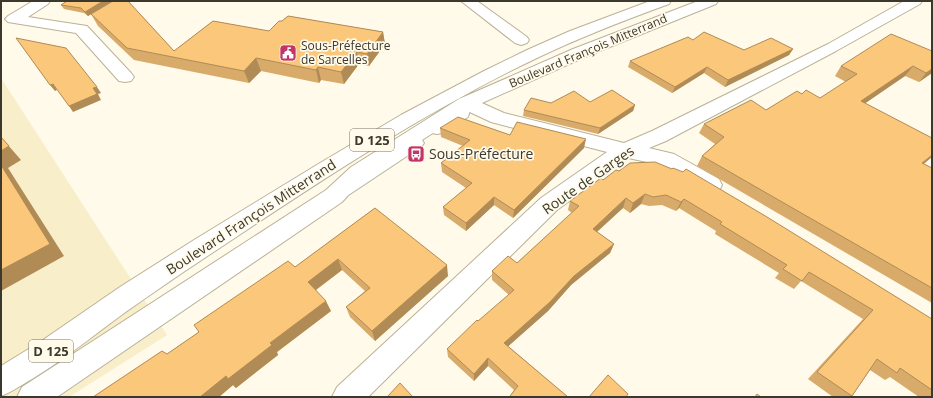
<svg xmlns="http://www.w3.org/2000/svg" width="933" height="398" viewBox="0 0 933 398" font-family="'Open Sans',sans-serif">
<rect width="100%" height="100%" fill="#fffae9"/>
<path fill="#f8eeca" d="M1,78L167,335L69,397H1Z"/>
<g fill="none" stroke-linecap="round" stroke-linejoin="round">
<g stroke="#bab297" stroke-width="2">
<path id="service" d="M466,99L470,100L472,103L468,117L442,133L437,134L432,133L430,130L432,127L457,112L462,100Z
M417,138L422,140L424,143L422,146L350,194L345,195L340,194L338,190L340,186L412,140Z"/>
</g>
<g stroke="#bab297" stroke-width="2">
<path id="pedestrian" d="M461,1H477L527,37L529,40L527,43L521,45L515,43Z"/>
</g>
<g stroke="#bab297" stroke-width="2">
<path id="minor" d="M33,1H50L48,4L28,17L87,26L131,73L134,77L131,81L125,82L119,81L76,33L8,22L5,19L8,16Z
M904,1H922L920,4L836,51L666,141L649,148L674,154L719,179L722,185L719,191L711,193L703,191L661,165L628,158L557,210L368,397H332L337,387L541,198L607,152L491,122L459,107L457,103L459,99L466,97L473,99L504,113L624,143L652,131L828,44Z"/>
</g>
<g stroke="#bab297" stroke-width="2">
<path id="primary" d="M650,1H671L669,4C625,20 581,37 539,57C415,116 299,195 185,271C159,289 133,306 108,325C83,344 58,363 32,379C21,385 12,392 1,396V366L40,342L120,287L194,240L320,163L401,115L484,71L527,50L570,31Z
M698,1H718L716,4L585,57L473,107L365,177L342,202L57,397H17L22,387L326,190L351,167L459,99L573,49Z"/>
</g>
<use href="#service" fill="#fff" fill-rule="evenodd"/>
<use href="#pedestrian" fill="#fff" fill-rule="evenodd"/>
<use href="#minor" fill="#fff" fill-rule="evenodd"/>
<use href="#primary" fill="#fff" fill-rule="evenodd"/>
</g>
<path fill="#d8ab6a" d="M67,1H128L174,51L213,21L269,31L279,21H282L288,16L383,32L385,44L369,66L359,64L344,84L321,80L319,83L261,71L249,83L134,60L98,26L91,14L98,10L88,16L84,13L64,9L61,5Z
M693,40L744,50L793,49L789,55L725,87L704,73L672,93L628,67L630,61Z
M932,51V73L919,82L905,76L865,103L924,164L932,168V303L697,166L702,156L715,144L699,133L704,124L766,110L802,94L820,98L846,82L835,76L841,66Z
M590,102L635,105L633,111L598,134L523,116L524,110L551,103Z
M440,128L510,135L584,148L513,218L494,205L466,231L444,215L443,207L466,188L442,172L441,163L463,146L441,137Z
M630,163L932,319V397H919L890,377L885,380L870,370L852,396L850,397H833L808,379L863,319L801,281L794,289L775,278L779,273L715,234L716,231L679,208L676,211L662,205L649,206L641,204L630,213L623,208L597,232L614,244L610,253L571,285L548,311L508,346L568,397H509L510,396L514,390L488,366L474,381L448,357L447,349L509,295L492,280V271L517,263L572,213L568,210L570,201L603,180L619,171Z
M375,208L448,276L375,341L350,317L346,307L365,291L342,270L316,290L331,311L277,352L278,355L236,388L233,385L219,397H93L167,354L295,267Z"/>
<path fill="#b08b56" d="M103,1H113L88,16L85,12Z
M383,32L385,44L369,66L367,54Z
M793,49L789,55L725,87L728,80Z
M357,52L359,64L344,84L341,72Z
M256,58L261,71L249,83L244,71Z
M913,66L905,76L854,111L861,101Z
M318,67L321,80L319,83L316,70Z
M707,67L704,73L672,93L675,87Z
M932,69V73L919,82L926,73Z
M53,84L57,90L55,91L50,85Z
M97,87L101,93L98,94L101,100L73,112L69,106L93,88Z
M635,105L633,111L598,134L600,128Z
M1,137L21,160L8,168L64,256L1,291Z
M586,139L584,148L513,218L514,210Z
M932,155V157L913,173L922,163Z
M645,194L641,204L630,213L633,203Z
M494,197V205L466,231V223Z
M626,198L623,208L590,238L593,229Z
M684,199L679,208L676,211L681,202Z
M614,244L610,253L571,285L548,311L503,351L504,343L574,276Z
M338,259L342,270L313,292L308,282Z
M447,265L448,276L375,341L372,331Z
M326,301L331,311L277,352L278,355L236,388L233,385L219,397H200L226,376Z
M488,358V366L474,381V374Z"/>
<path fill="#fbc77b" stroke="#b08b56" d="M67,1H103L85,12L81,8L61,5Z
M113,1H128L174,51L213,21L269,31L279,21H282L288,16L383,32L367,54L357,52L341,72L318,67L316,70L256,58L244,71L127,48L91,14Z
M704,32L744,50L771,38L793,49L728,80L707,67L675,87L630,61L688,37L693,40Z
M891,34L932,51V69L926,73L913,66L861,101L932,138V155L922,163L932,168V288L702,156L724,137L704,124L751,100L766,110L797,91L802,94L806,90L820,98L857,74L841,66Z
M16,38L66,48L97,87L93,88L97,94L69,106L53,84L50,85Z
M612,90L635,105L600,128L524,110L531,98L551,103L574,91L590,102Z
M458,117L510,135L517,122L586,139L514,210L494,197L466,223L443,207L472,183L441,163L470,140L440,128Z
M1,137L9,146L1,151Z
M655,162L672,169L673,168L683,172L686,169L767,217L932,319V390L900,368L897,373L877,359L852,396L817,372L873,310L809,272L802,281L783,269L787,265L720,224L722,222L684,199L681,202L666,195L653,197L645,194L633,203L626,198L593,229L614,244L574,276L550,302L504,343L568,397H511L510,396L518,386L488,358L474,374L447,349L477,320L478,321L514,290L492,271L508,256L517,263L579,206L570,201L601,178L603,180L616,170L619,171L630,163Z
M1,165L50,244L1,270Z
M375,208L447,265L372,331L346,307L370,288L338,259L308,282L326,301L270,343L272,345L228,379L226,376L200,397H93L162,351L167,354L199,332L194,325L288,261L295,267Z
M608,375L628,394L626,397H589Z
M400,383L413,397H387Z
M757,394L761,397H755Z"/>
<defs>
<g id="civic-square" transform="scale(0.9)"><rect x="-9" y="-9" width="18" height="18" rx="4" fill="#c23567" stroke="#fffae9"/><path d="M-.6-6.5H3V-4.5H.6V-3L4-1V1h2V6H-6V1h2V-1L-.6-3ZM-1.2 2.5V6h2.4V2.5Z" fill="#fff"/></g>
<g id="bus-square" transform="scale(0.9)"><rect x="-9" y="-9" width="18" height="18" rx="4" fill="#c23567" stroke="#fffae9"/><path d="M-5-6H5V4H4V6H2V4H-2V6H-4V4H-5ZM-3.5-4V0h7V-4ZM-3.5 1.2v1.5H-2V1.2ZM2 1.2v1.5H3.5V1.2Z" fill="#fff"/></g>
</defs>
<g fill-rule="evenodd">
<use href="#civic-square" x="288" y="53"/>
<use href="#bus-square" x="416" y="154"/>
</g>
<g text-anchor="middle" stroke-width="3.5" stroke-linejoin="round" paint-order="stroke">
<g font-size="12" fill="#3b382d" stroke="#fffae9" text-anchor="start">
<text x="301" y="50">Sous-Préfecture<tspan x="301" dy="14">de Sarcelles</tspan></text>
</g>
<g font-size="12" fill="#3b382d" stroke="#fffae9">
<text transform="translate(588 51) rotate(-23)" y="4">Boulevard François Mitterrand</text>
</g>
<g fill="#fffae9" stroke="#767265" stroke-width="1">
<rect x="350" y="129" width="44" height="22" rx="3"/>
<rect x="29" y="340" width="44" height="22" rx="3"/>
</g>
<g font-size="13" font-weight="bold" fill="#3b382d">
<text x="372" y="145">D 125</text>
<text x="51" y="356">D 125</text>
</g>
<g font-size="14" fill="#3b382d" stroke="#fffae9" text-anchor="start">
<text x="429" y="159">Sous-Préfecture</text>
</g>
<g font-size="14" fill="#3b382d" stroke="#fffae9">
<text transform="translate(588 180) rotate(-35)" y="5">Route de Garges</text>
<text transform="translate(251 217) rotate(-33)" y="5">Boulevard François Mitterrand</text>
</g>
</g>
<rect width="933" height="398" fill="none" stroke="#3b382d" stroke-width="4"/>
</svg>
